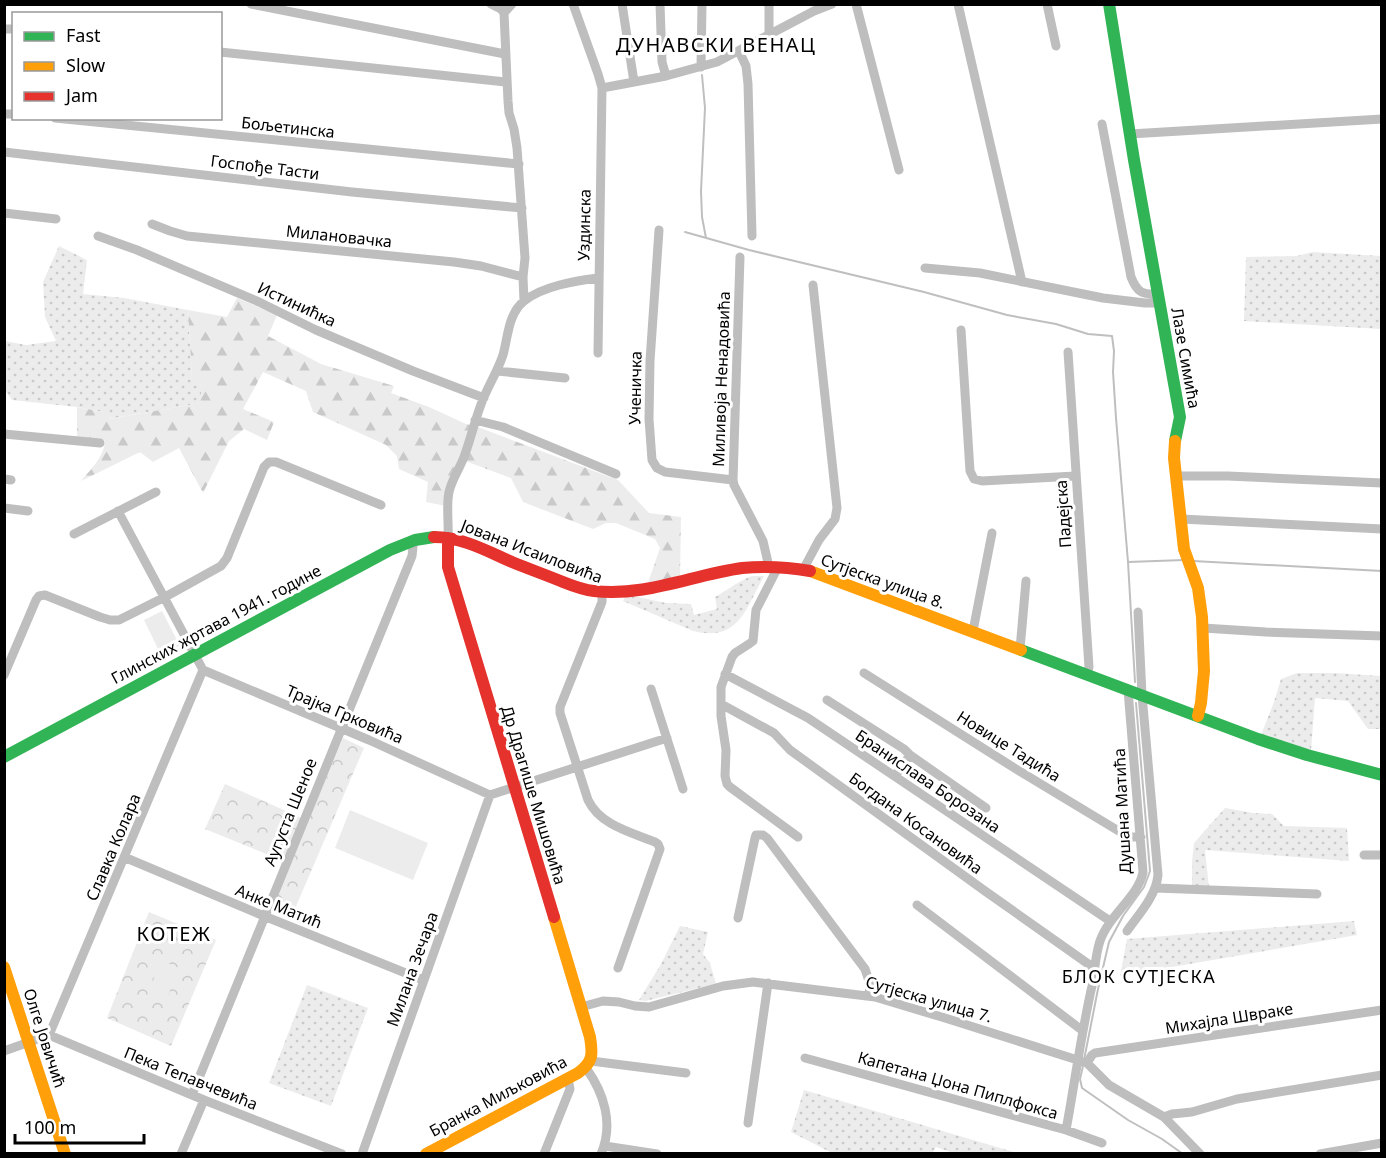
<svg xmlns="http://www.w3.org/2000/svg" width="1386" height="1158" viewBox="0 0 1386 1158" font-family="'Noto Sans',sans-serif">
<defs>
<pattern id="grass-dots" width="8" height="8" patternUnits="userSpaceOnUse" patternTransform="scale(1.5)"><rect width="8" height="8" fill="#ececec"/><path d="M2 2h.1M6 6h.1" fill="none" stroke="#c9c9c9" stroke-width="1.8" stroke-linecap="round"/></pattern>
<pattern id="forest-firs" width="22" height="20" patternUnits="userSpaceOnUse" patternTransform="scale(1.5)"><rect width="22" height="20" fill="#ececec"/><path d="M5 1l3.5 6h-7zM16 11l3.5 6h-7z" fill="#c9c9c9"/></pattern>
<pattern id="park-crowns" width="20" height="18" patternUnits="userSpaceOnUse" patternTransform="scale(1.5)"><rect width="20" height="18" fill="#ececec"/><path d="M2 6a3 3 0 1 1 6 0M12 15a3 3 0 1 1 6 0" fill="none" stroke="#c9c9c9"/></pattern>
</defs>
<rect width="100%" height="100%" fill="#fff"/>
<path fill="url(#grass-dots)" d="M59,246L87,260L83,294L124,298L188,310L192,378L202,386L201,403L102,420L103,412L77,407L12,400L5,390V341L26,345L56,341L45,317L43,282Z
M1312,252L1381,256V329L1244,321L1246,257L1297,256Z
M752,576H764C745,610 739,642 693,631L623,601L625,597L633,596L666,603L691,604L694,615L717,609L715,597C728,590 738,581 752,576Z
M1297,673H1335L1381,676V729H1368L1348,701L1315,698L1311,751L1261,735L1274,702L1281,679Z
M1225,808L1253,813L1272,814L1284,826L1347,828L1349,861L1205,850L1209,888H1192V862L1194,843Z
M1354,921L1357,935L1120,976L1127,939Z
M680,926L708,932L703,954L710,963L716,984L645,1001L639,1000L661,964Z
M307,985L368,1008L331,1106L269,1083Z
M804,1090L1017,1153H953L936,1147L932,1153H832L791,1132Z"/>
<path fill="url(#forest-firs)" d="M237,298L277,315L268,336L321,364L394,386L391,393L429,407L466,424L475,426L618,480L649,513L681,517L680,577L648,583L660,548L655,539L616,523H606L593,529L523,502L511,478L460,459L446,506L426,502L428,482L399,469L397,456L386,445L313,412L306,391L263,372L243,409L274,422L267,440L244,429L229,441L203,493L179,448L153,462L140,452L81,481C91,469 104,457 105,441L77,439V407L103,412L109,419L200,403L202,386L192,379L188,310L227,317Z"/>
<path fill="url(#park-crowns)" d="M343,738L364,748L291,918L270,909Z
M225,784L304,819L286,862L205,829Z
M149,912L216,940L171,1046L107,1018Z"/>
<path fill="#ececec" d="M162,611L180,646L161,655L144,620Z
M350,810L428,843L413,880L335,848Z
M161,960L179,968L167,998L149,991Z"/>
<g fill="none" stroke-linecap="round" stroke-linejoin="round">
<path stroke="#bfbfbf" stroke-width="2" d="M702,75L705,108L701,191L702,217L706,238
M685,232L749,250L924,292L1007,315L1056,324L1088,334L1112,336L1114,351L1113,372L1116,418L1128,562L1184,560
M1193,561L1382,571
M1128,562L1135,682
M1084,1060L1098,989L1109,942L1123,916L1144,887L1150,871L1136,703
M1083,1066L1080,1079L1082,1088L1128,1120L1162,1139L1183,1154"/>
<path stroke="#bebebe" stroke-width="9" d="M251,4L505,54
M491,4L501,9L504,13
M512,4L504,13L508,101L509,113L514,129L517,148L525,258L523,277L524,301
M573,4L598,74L602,88L598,353
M622,4L634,82
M660,4L662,62L666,76
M769,4V35
M856,4L899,170
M958,4L1022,282
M1047,4L1056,46
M4,29H14
M739,51L746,66L748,84L752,236
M220,52L506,82
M701,67L702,4
M602,88L666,76L717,62L814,11L832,4
M4,114H14
M55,118L519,164
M1102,124L1131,277C1137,292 1142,295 1158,294
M1130,134L1382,119
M4,152L352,192L522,208
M4,213L56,219
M152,224L170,231L187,236L454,262L481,266L523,277
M659,230L650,361L649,419L652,460L657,468L665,472L733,480
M98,236L137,250L259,302L316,330L413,371L484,398
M740,257L733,480L734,485L763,541L769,567
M925,268L980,273L1103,298L1145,303H1160
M961,330L970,471L974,479L982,481L1075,476
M1068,352L1089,667L1087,674
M497,371L565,378
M475,420L503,427L616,474
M4,434L100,443
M1176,476H1228L1382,483
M4,479L11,480
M4,508L28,511
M118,511L203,670L369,740L490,795
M1181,519L1382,529
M74,534L156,492
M448,538C449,523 446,506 449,492C452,478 461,467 465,454C472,435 476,415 484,397C490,383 498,370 503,355C508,337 508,314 524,301C543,286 575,281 598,278
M778,567L756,610L753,641L749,644L735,653L732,657L721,687V716L726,750L725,776L727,784L730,787L798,837
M803,570L819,540L835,519L837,508L813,285
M602,592V602L560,707V713L588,800C600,825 630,832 655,842L658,844L660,849L618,968
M1203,628L1266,632L1382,636
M973,631L992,533
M1020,649L1026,581
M864,673L1016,769L1122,833L1130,837H1141
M725,674L808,718L1110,921
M4,675L36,600L39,596L45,595L100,617L110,620H119L165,597L221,566L227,558L264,467L269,462H276L381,505
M651,689L683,789
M827,700L904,749L910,755L986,808
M721,704L774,733L790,750L985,891L1094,968
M895,776L910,755
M490,795L667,738
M1364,855H1382
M124,857L264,916L423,980
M1155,888L1317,894
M917,905L1083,1031
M738,918L755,838L756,835H763L767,838L865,969L870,984L869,996
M1127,931C1139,914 1156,896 1158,875L1142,695L1138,612
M581,1007L603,1001L619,1002L635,1006L649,1007L723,986L753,982L875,997L945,1018L1087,1063L1109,1085L1164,1117L1200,1154
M49,1035L203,670
M4,1051L49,1035L204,1100L342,1154
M805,1058L1066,1130L1102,1143
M591,1061L686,1073
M1087,1063L1092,1055L1095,1053L1382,1010
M586,1068C604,1093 614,1124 601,1154
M192,1095L412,556L413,547L412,540
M1164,1117L1172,1114L1192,1112L1237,1099L1382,1075
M748,1123L768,983
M1066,1130C1075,1082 1081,1034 1092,986C1095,971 1095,956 1100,941C1109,915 1139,896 1143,872L1128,690
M605,1146L657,1154
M181,1154L204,1100
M362,1154L490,795
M544,1154L570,1089L568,1079
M1320,1154L1382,1143"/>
<path stroke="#30b455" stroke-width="12" d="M1109,4L1134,160L1180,417L1175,441
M1021,650L1258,739L1307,755L1382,775
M4,757L390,550L415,540L434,537"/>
<path stroke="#ff9f0a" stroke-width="12" d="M1175,441L1174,458L1184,549L1198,588L1202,617L1204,671L1201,703L1198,716
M810,571L1021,650
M4,967L65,1154
M426,1154L578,1073C593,1062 593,1055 590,1037L554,917"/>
<path stroke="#e5322d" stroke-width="12" d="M434,537C462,537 487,551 512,562C529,569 546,575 563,582C573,586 583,590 594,591C645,597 692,575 742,568C765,566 787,567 810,571
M448,538V567L554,917"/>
</g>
<g text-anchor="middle" stroke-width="6" stroke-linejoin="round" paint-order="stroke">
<g font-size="16" fill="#000" stroke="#fff">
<text transform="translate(288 127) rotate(6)" y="6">Бољетинска</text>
<text transform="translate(265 167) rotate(7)" y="6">Госпође Тасти</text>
<text transform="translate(584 225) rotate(-89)" y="6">Уздинска</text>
<text transform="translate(339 236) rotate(6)" y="6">Милановачка</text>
<text transform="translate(297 304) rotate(25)" y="6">Истинићка</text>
<text transform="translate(1186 358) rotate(80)" y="6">Лазе Симића</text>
<text transform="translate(721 379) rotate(-88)" y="6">Миливоја Ненадовића</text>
<text transform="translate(635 388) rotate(-89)" y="6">Ученичка</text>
<text transform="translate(1063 514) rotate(-94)" y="6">Падејска</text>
<text transform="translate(532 551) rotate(21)" y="6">Јована Исаиловића</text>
<text transform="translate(883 581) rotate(20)" y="6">Сутјеска улица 8.</text>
<text transform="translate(216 624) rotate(-28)" y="6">Глинских жртава 1941. године</text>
<text transform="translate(345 714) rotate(23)" y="6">Трајка Грковића</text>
<text transform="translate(1009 746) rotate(32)" y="6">Новице Тадића</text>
<text transform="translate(928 781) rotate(34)" y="6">Бранислава Борозана</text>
<text transform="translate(534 795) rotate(73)" y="6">Др Драгише Мишовића</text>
<text transform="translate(1122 811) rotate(-93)" y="6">Душана Матића</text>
<text transform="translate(290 812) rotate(-68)" y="6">Аугуста Шеное</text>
<text transform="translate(916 823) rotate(36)" y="6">Богдана Косановића</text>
<text transform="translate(113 847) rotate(-67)" y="6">Славка Колара</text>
<text transform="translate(279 906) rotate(22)" y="6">Анке Матић</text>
<text transform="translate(412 969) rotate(-70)" y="6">Милана Зечара</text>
<text transform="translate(929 999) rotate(16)" y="6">Сутјеска улица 7.</text>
<text transform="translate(1229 1018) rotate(-9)" y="6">Михајла Швраке</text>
<text transform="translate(45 1038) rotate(72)" y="6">Олге Јовичић</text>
<text transform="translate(191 1078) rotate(22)" y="6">Пека Тепавчевића</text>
<text transform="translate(958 1085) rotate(16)" y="6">Капетана Џона Пиплфокса</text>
<text transform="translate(498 1096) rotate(-28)" y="6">Бранка Миљковића</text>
</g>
<g font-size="18" letter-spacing="1.5" fill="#000" stroke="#fff">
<text x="1139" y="983">БЛОК СУТЈЕСКА</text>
</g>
<g font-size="20" letter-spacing="1.5" fill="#000" stroke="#fff">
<text x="716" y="52">ДУНАВСКИ ВЕНАЦ</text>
<text x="174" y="941">КОТЕЖ</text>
</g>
</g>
<rect width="1386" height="1158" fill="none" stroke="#000000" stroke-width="12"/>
<rect x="12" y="12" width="210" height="108" fill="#ffffff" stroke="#999999" stroke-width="1.5"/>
<rect x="24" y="32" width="30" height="9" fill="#30b455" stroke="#999999" stroke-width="1.5"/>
<text x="66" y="42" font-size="18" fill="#000000">Fast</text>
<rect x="24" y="62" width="30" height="9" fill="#ff9f0a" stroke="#999999" stroke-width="1.5"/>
<text x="66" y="72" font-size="18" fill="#000000">Slow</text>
<rect x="24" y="92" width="30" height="9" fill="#e5322d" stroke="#999999" stroke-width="1.5"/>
<text x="66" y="102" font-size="18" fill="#000000">Jam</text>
<path d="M15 1134v9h129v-9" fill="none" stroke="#000000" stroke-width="3"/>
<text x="24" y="1134" font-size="18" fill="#000000" stroke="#ffffff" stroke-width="4.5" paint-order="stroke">100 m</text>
</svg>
